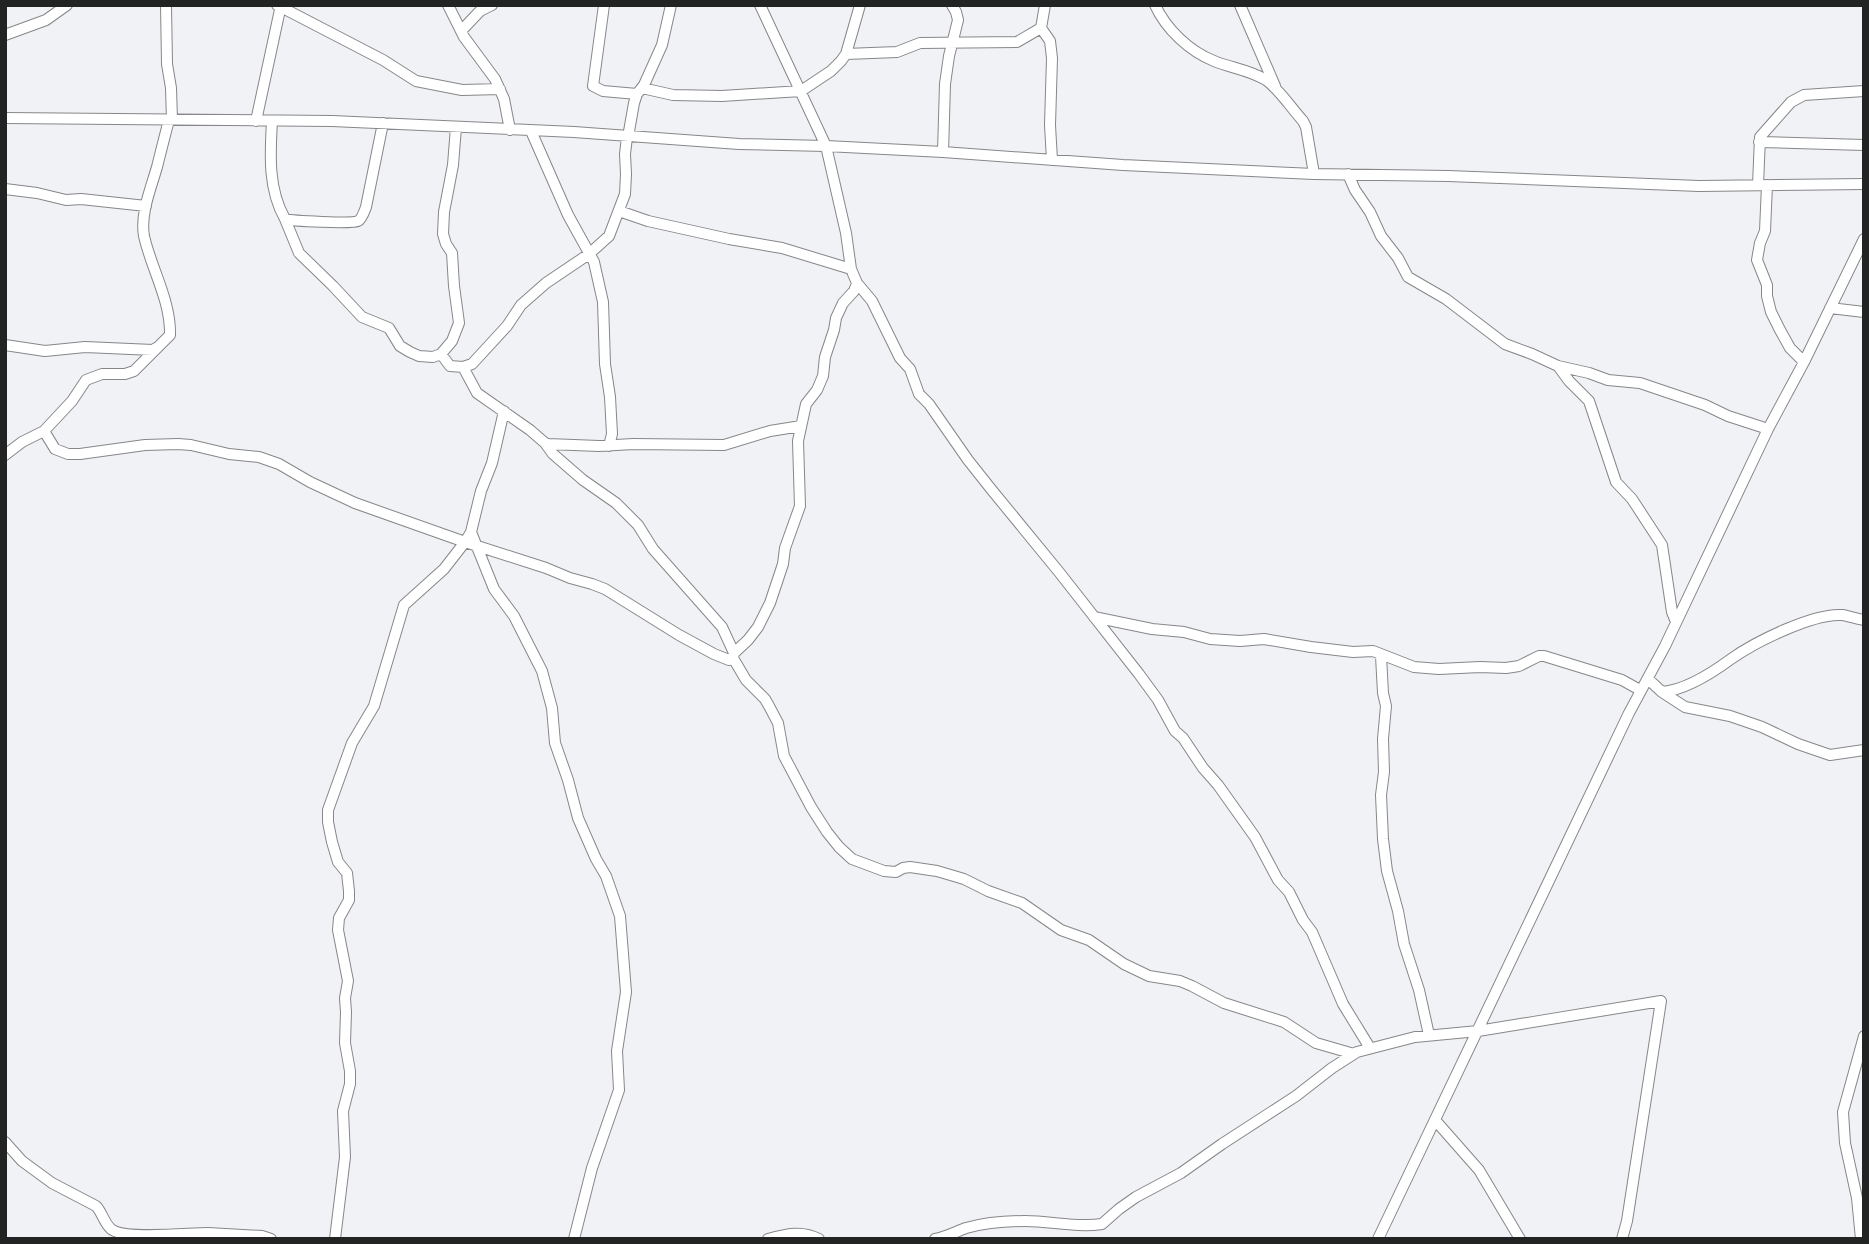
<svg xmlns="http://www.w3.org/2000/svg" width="1869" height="1244" viewBox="0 0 1869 1244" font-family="Raleway,sans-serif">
<rect width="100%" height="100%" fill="#f1f2f5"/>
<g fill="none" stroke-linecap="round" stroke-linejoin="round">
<g stroke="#858789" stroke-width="12">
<path id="minor" d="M166,5L167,64L171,88L172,120
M277,5L383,60L416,81L462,90L500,89
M448,5L464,37L495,79L504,99L510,130
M604,5L593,86L603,91L637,94
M760,5L826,146L846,233L851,269L857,283L872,301L900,358L910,369L919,394L929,404L968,460L991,489L1059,572L1139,674L1158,700L1175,731L1183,738L1203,768L1218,785L1255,837L1278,880L1289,892L1303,920L1312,932L1343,1004L1370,1048
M1155,5C1166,29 1189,51 1214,61C1231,68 1250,70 1266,80C1279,89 1292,109 1303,121L1306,127L1314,174
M1240,5L1275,86
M1041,28L1050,41L1052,58L1050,125L1052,160
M461,31L480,11L492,5
M5,35L46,20L67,5
M846,54L897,52L920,43L1017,42L1041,28L1045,5
M642,88L673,95L722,96L801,91L831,71L841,61L846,54L860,5
M5,118L332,121L574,132L739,144L826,146L943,152L1123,165L1314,174L1448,176L1699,186L1864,184
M256,121L281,5
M272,121C270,155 268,189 285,219C291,221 353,224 358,221C362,219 364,212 366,207L383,123
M531,131L568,215L594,262L603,302L605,364L610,397L612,434L609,446
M628,137L634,103L637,94L644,85L662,45L671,5
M1759,142L1864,145
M943,152L945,84L949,56L958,20L956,12L952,5
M1348,174L1355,190L1370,212L1381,236L1398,258L1408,277L1446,299L1505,344L1532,354L1558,366L1589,373L1608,380L1640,383L1705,405L1728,416L1768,429
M1758,185L1760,137L1791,102L1804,95L1864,91
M1767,185L1765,231L1760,243L1757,260L1767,285V296L1771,312L1780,330L1790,348L1804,362
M5,189L37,193L66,200L81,199L146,206
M619,211L648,221L729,239L782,248L851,269
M285,219L299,253L333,286L362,317L389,328L400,346L410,352L419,356L433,357L441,354L452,341L459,323L454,286L452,253L446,244L443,234L444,212L453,165L456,127
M1830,308L1864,312
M5,345L45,351L85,347L153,350L156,348
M441,354L450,366L463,367L472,364L507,326L521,305L546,283L589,254L609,236L625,194L626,174L625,154L627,137
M1558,366L1569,381L1589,401L1616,482L1632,499L1662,545L1672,612L1676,622
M463,367L477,393L530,430L545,443L548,444L599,446L633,444L724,445L770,431L801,426
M44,431L55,449L68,454H80L145,445L178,444L191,445L229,454L259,457L279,464L310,482L355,503L465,542L471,532L481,491L492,463L504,411
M545,443L553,454L583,480L616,503L638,525L653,549L722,627L734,653
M5,455L22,442L44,431L72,401L86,380L102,374H125L134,371L170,335C171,301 151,268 144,236C140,214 151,188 157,167C161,151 165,135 169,120
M471,532L494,589L514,616L542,671L552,708L555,743L568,780L578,818L596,859L606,876L620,916L626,992L617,1051L619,1090L592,1168L574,1239
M1094,617L1152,629L1184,632L1210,639L1240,641L1264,639L1311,647L1353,652L1373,651L1414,667L1439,669L1480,667L1506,668L1519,666L1539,656H1544L1622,680L1640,690
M1381,656L1383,693L1386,706L1383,739L1384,772L1381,795L1383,839L1387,871L1398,911L1404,944L1419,990L1429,1035
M733,658L746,680L765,699L769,706L778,723L784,756L811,807L827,832L839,847L852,859L884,871L896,872L903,868L910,867L937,871L964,879L988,891L1022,903L1061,930L1089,940L1124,964L1149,976L1180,981L1192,986L1224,1003L1284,1022L1316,1043L1354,1054
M733,658L734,653L748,640L758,627L770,603L783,564L785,548L800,506L798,441L806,404L817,390L823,376L825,357L834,330L836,318L843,303L854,291L857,283
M1648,679L1662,692L1685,707L1730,716L1762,727L1798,744L1830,755L1864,750
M1662,692C1685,690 1712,673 1731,659C1755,642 1813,613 1842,615C1849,616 1857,619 1864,620
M1435,1120L1479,1170L1520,1239
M5,1142L22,1161L52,1183L96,1206C102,1212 104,1223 111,1229C124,1240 188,1233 208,1233C226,1234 244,1235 262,1236L271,1239
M335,1239L345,1157L343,1111L350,1084V1071L345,1043L346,1012L345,998L348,981L338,930L339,918L349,900V891L347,873L338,862L332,842L328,822V810L352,743L374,706L404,605L444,569L465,542L546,568L570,578L592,584L605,589L679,635L714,654L729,660L733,658
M768,1239C786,1234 802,1230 819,1239
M935,1239C946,1237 955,1232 966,1228C984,1223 1007,1221 1025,1221C1051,1221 1077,1228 1102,1224L1119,1209L1136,1197L1181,1173L1222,1144L1296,1096L1332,1068L1357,1052L1415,1037L1478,1031L1661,1001L1627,1221L1622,1239
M1378,1239L1629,713L1665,646L1768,429L1804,362L1864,239
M1861,1239L1857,1198L1845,1143L1843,1112L1864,1036"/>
</g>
<use href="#minor" stroke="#fff" stroke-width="10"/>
</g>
<rect width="1869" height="1244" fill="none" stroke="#222323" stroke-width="14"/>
</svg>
